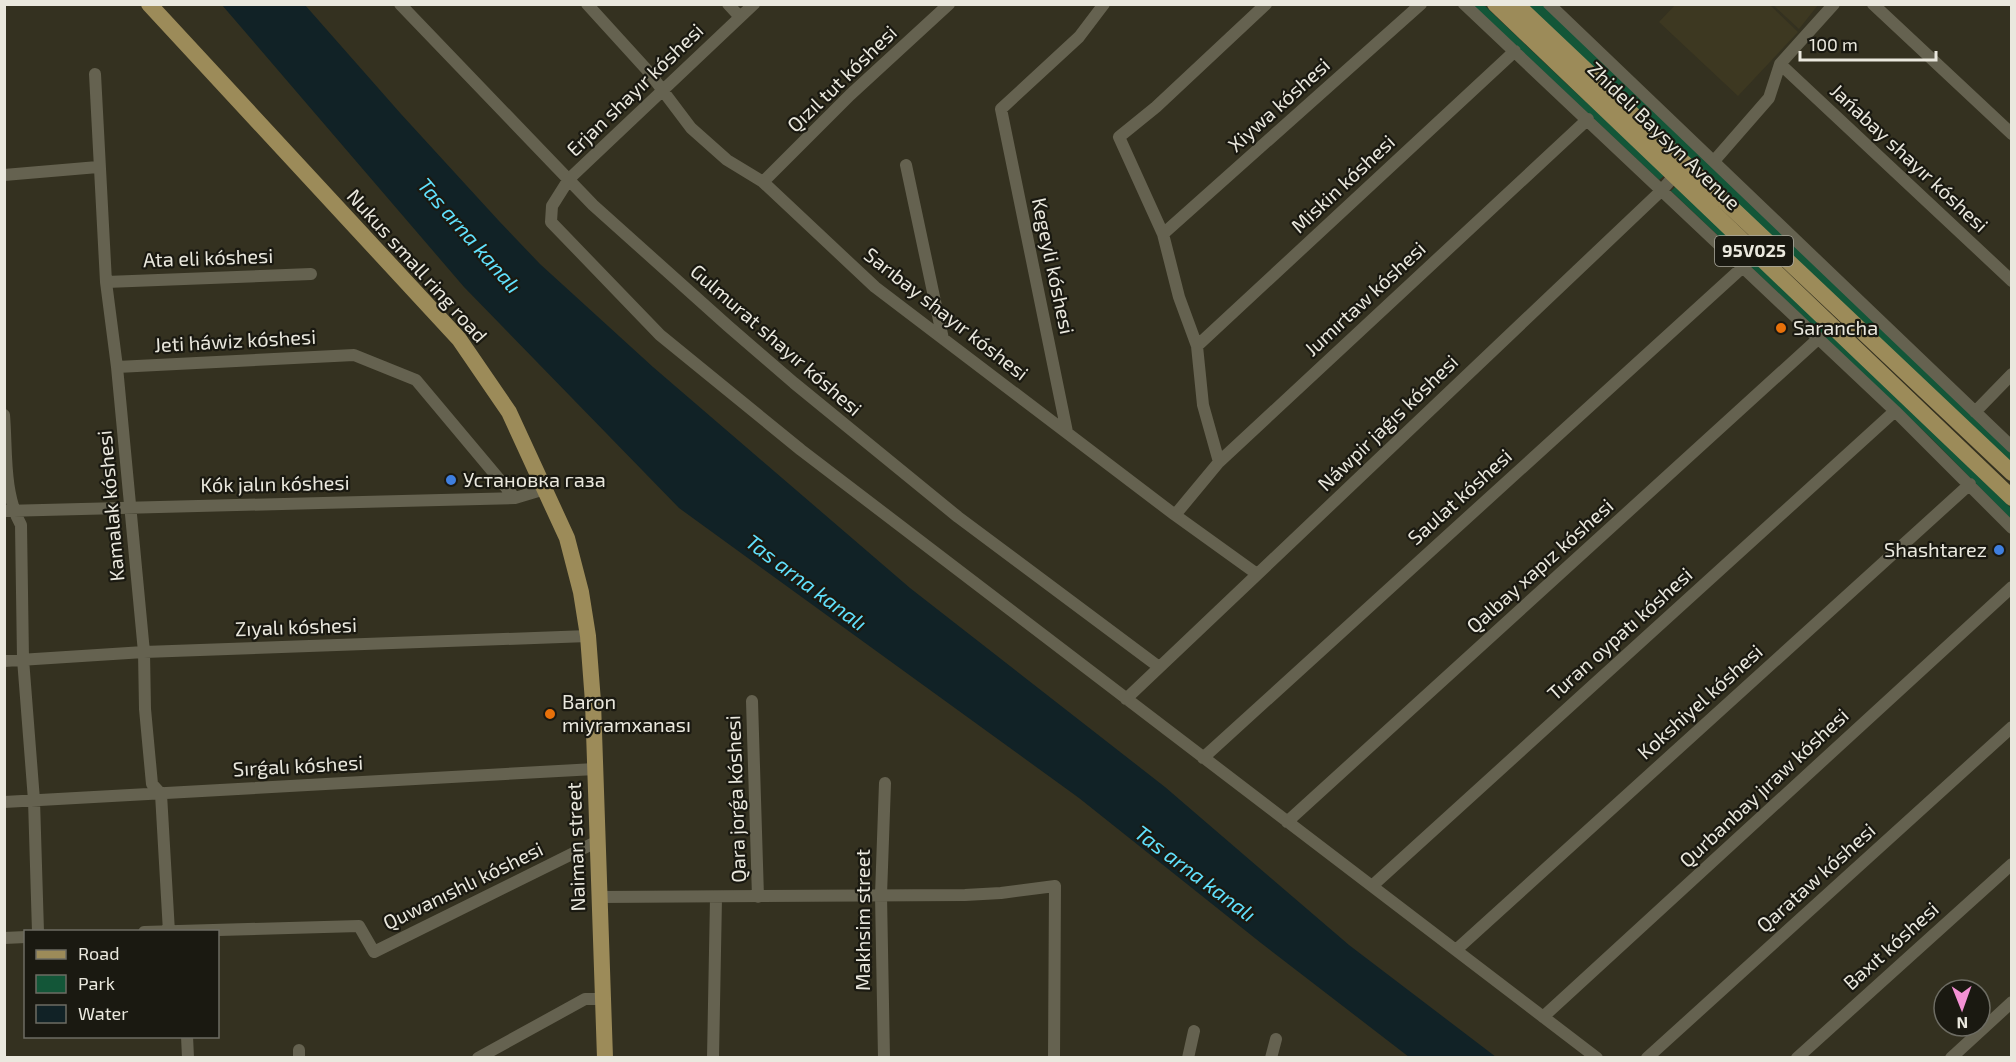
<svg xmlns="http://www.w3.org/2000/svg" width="2016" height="1062" viewBox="0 0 2016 1062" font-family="'Exo 2',sans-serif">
<rect width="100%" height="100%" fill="#343120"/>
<path fill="#3d3821" d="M1675,5H1770L1798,32L1738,96L1659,22Z
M1773,5H1818L1799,29Z"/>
<path fill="#135638" d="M1473,5H1484L1570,87L1665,175L1659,180Z
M1526,5H1543L2011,453V465Z
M1676,186L2011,508V519L1931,438L1671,191Z"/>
<path fill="#112226" d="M222,5H305L401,114L499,221L540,264L653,367L910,588L1165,787L1349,945L1496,1057H1409L1261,943L1079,798L679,508L464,287Z"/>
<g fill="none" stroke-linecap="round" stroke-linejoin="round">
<path stroke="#656250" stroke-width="12" d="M400,4L593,205L728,326L794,383L958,517L1159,667
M587,4L648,71L691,128L727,160L763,182L875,287L1175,515L1257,574
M728,4L740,17
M754,4L569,179L552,206L551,222L660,335L801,450L1597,1058
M1464,4L1895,411L2012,528
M1549,4L2012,447
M1873,4L2012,134
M1780,64L2012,281
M95,74L106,282L117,367L144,652L145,709L152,784L161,794L169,932
M1714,161L1769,98L1780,64L1834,4
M906,165L943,339
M4,175L98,167
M763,182L850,95L949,4
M1163,234L1421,4
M106,282L311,274
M1197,346L1515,51
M117,367L354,355L416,380L515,498
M1975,412L2012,374
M4,415C7,450 3,493 21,525L23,659L34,800L38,932
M1067,432L1001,109L1079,37L1104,4
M1219,462L1203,405L1197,346L1179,297L1163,234L1119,137L1156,107L1266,4
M4,511L515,498L545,489
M1175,515L1219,462L1588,119
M4,661L144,652L588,636
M1126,699L1662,190L1675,175
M752,701L758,897
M1203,758L1744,266
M4,802L595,769
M1287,822L1819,338
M1372,886L1895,411
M599,897L965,895L1001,893L1055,886L1054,1058
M144,932L359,926L374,952L596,842
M4,938L26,937
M1456,950L1970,484
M1543,1017L2012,587
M187,1036L188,1058
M299,1050V1058
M478,1058L585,999H603
M713,1058L716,898
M884,1058L881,895L885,783
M1188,1058L1194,1031
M1271,1058L1276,1039
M1647,1058L2012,727
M1797,1058L2012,864
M1951,1058L2012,1002"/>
<path stroke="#9c8b59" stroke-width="16" d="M149,4L459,339L509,412L567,538L581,592L588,636L593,702L605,1058
M1495,4L2012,498
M1516,4L2012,473"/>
</g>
<g fill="#e8710a" stroke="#1a1911" stroke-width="2">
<circle cx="1781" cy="328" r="6"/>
<circle cx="550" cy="714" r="6"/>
</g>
<g fill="#3f7fe0" stroke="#1a1911" stroke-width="2">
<circle cx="451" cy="480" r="6"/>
<circle cx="1999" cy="550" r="6"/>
</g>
<g text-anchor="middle" stroke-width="4.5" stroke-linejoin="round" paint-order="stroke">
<rect fill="#1a1911" stroke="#acaaa0" stroke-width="1.5" x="1715" y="236" width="78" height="30" rx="4.5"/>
<g font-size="18" font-weight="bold" fill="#eae8de">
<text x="1754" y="257">95V025</text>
</g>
<g font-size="20" fill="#eae8de" stroke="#1a1911">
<text transform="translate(842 79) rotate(-44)" y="7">Qızıl tut kóshesi</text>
<text transform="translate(635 90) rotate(-44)" y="7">Erjan shayır kóshesi</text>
<text transform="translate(1279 105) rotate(-42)" y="7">Xiywa kóshesi</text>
<text transform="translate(1664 136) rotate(44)" y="7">Zhideli Baysyn Avenue</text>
<text transform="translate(1909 158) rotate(43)" y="7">Jańabay shayır kóshesi</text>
<text transform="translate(1343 184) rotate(-43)" y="7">Miskin kóshesi</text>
<text transform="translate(208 258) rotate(-2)" y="7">Ata eli kóshesi</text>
<text transform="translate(417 266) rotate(48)" y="7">Nukus small ring road</text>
<text transform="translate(1053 266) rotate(78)" y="7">Kegeyli kóshesi</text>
<text transform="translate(1365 299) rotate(-43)" y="7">Jumırtaw kóshesi</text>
<text transform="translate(946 314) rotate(38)" y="7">Sarıbay shayır kóshesi</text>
<text transform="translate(776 340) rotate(41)" y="7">Gulmurat shayır kóshesi</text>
<text transform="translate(235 341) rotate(-3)" y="7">Jeti háwiz kóshesi</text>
<text transform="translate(1388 423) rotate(-44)" y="7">Náwpir jaǵıs kóshesi</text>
<text transform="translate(275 484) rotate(-1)" y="7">Kók jalın kóshesi</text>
<text transform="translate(1460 497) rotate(-42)" y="7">Saulat kóshesi</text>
<text transform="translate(111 506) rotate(-95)" y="7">Kamalak kóshesi</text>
<text transform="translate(1540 566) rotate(-42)" y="7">Qalbay xapız kóshesi</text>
<text transform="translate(296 627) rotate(-2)" y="7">Zıyalı kóshesi</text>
<text transform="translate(1620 634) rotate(-42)" y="7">Turan oypatı kóshesi</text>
<text transform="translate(1700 702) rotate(-42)" y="7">Kokshiyel kóshesi</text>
<text transform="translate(298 766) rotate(-3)" y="7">Sırǵalı kóshesi</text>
<text transform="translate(1764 788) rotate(-43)" y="7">Qurbanbay jıraw kóshesi</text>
<text transform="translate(736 799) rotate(-92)" y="7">Qara jorǵa kóshesi</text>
<text transform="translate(576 847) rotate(-92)" y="7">Naiman street</text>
<text transform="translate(1816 878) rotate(-42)" y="7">Qarataw kóshesi</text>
<text transform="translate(463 886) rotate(-26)" y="7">Quwanıshlı kóshesi</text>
<text transform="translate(863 920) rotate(-90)" y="7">Makhsim street</text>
<text transform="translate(1891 946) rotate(-42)" y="7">Baxıt kóshesi</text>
</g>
<g font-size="20" fill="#eae8de" stroke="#1a1911" text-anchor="start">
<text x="1793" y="335">Sarancha</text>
<text x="463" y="487">Установка газа</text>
<text x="1987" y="557" text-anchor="end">Shashtarez</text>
<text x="562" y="709">Baron<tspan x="562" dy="23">miyramxanası</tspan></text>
</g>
<g font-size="21" font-style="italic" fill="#61e1fd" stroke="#1a1911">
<text transform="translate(469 236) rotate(49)" y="7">Tas arna kanalı</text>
<text transform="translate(806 583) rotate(37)" y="7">Tas arna kanalı</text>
<text transform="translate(1195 874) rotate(37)" y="7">Tas arna kanalı</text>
</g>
</g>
<rect width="2016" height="1062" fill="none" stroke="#eae8de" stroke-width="12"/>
<rect x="24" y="930" width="195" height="108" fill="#1a1911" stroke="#6d6c63" stroke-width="1.5"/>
<rect x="36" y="950" width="30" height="9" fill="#9c8b59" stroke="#6d6c63" stroke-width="1.5"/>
<text x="78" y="960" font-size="18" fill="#eae8de">Road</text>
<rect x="36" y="975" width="30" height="18" fill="#135638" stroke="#6d6c63" stroke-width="1.5"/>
<text x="78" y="990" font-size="18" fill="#eae8de">Park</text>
<rect x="36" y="1005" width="30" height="18" fill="#112226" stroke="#6d6c63" stroke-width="1.5"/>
<text x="78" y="1020" font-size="18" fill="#eae8de">Water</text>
<g transform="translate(1962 1008) rotate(179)"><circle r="28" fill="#1a1911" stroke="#6d6c63" stroke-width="1.5"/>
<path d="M0-4.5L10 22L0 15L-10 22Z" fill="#f491d4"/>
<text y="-9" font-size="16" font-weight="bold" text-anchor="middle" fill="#eae8de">N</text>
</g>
<path d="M1800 51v9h136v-9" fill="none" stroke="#eae8de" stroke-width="3"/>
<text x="1809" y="51" font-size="18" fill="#eae8de" stroke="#1a1911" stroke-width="4.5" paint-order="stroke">100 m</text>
</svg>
